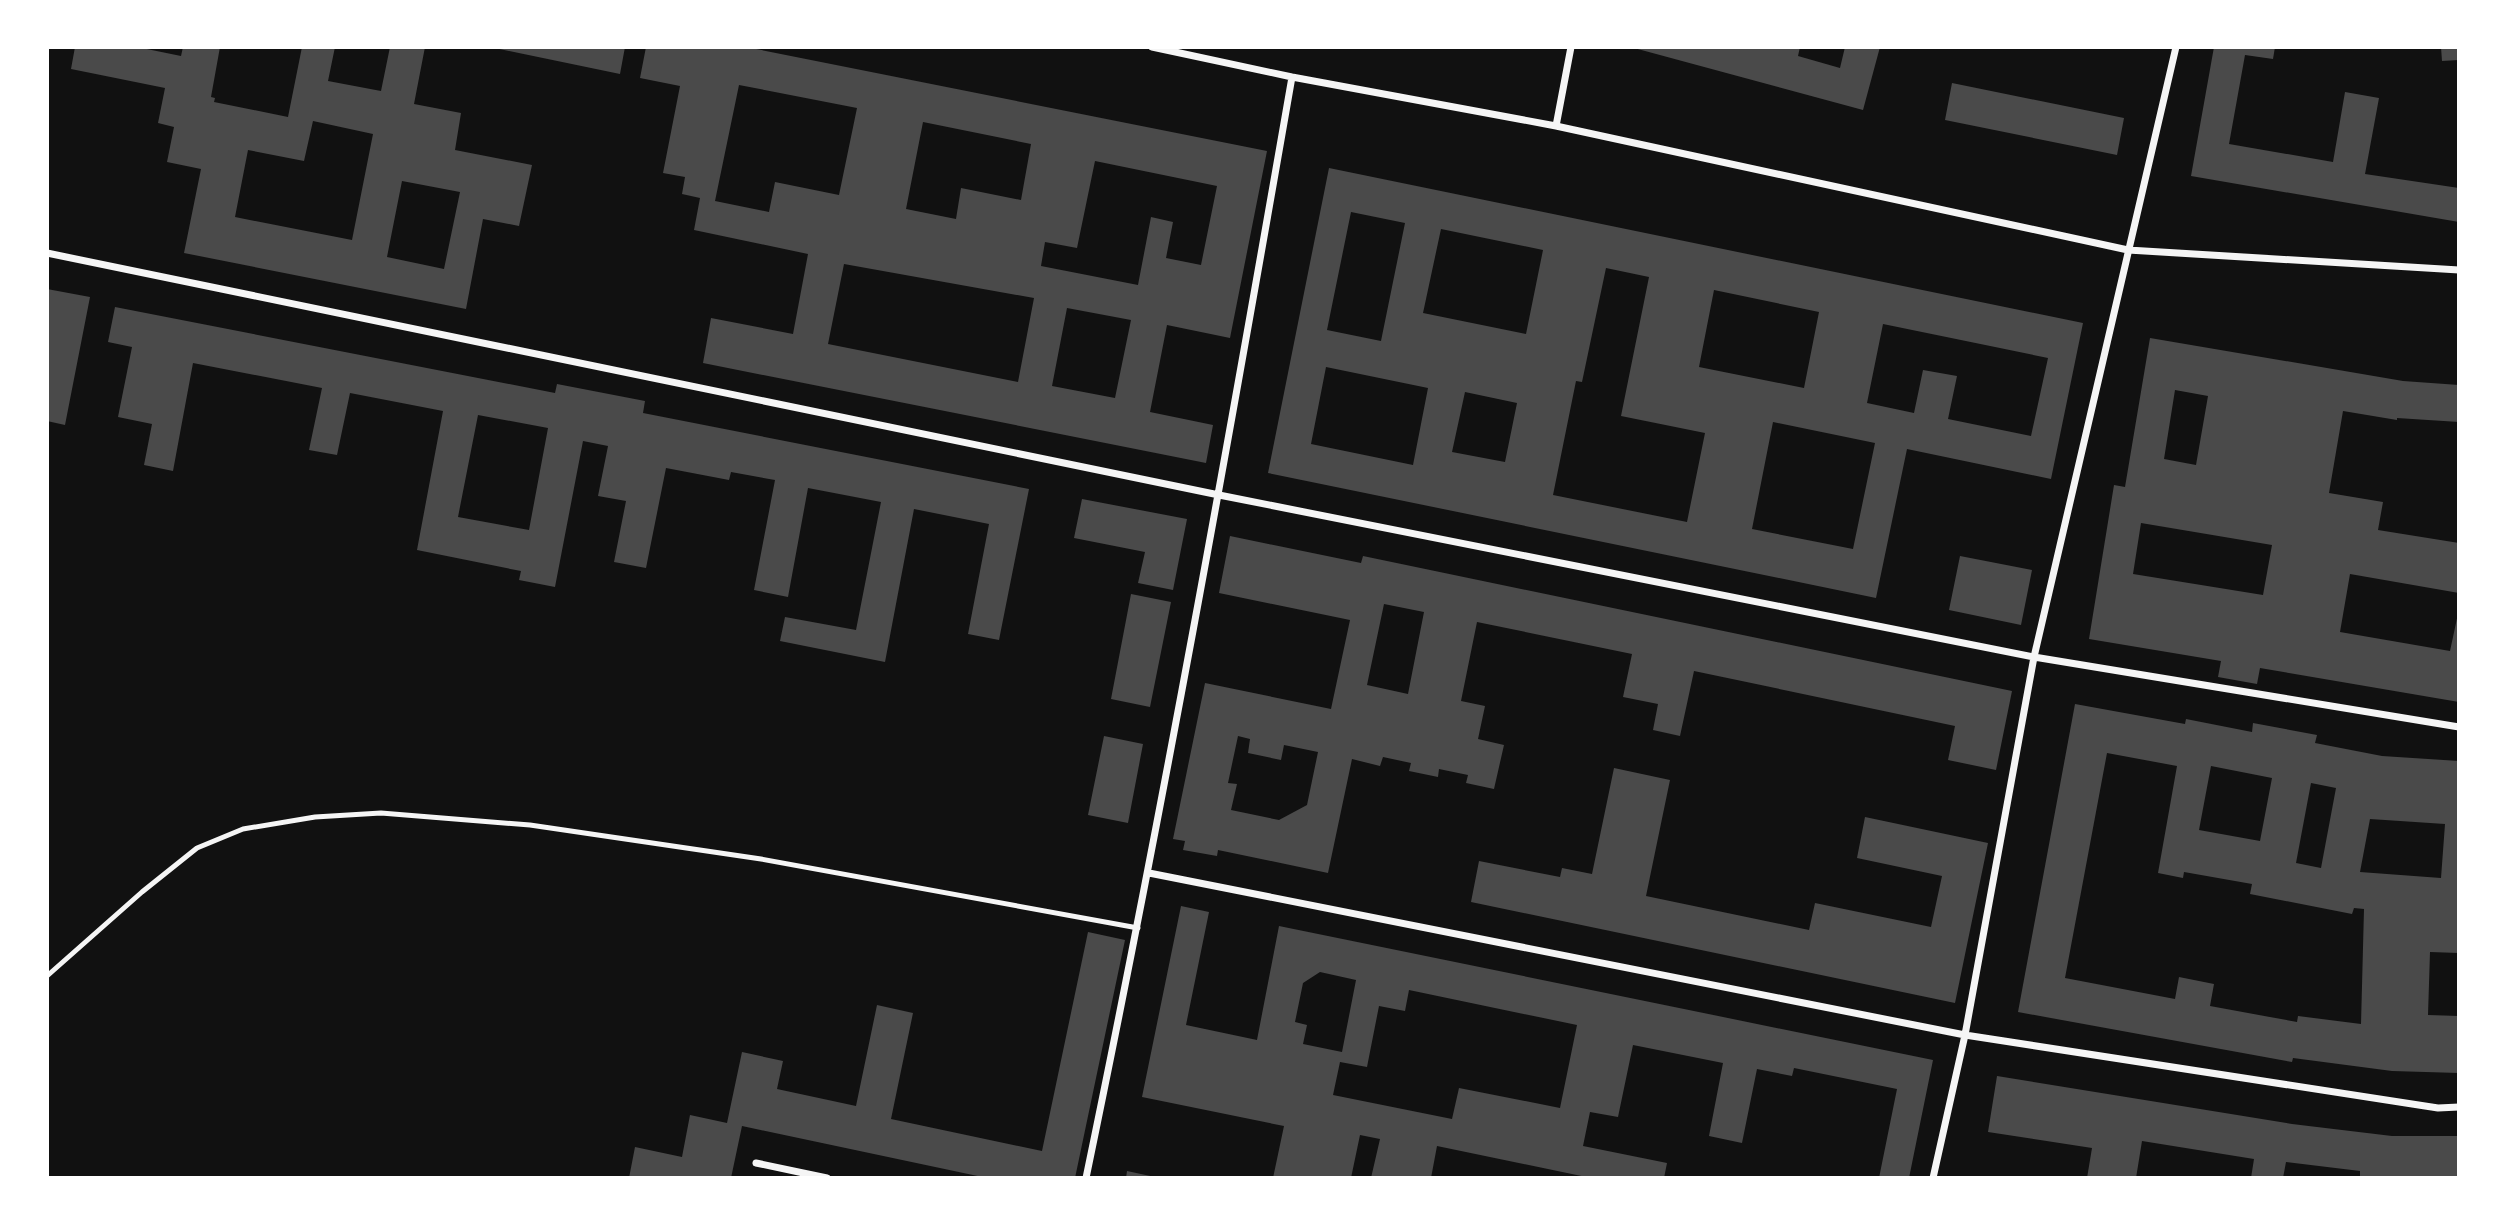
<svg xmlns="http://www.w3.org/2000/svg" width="2506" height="1225" viewBox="0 0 2506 1225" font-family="Arial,sans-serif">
<rect width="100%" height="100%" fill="#111"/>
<path fill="#4a4a4a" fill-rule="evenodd" d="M75,47H137L181,56L183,47H220L211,97L215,98L214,102L288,117L302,47H335L328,81L381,91L390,47H425L414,104L461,113L455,150L532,165L519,226L483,219L466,309L184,253L201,169L167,162L174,127L158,123L165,88L71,69ZM313,121L373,134L352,240L235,217L248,150L304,161ZM402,181L460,192L444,269L387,257Z
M490,47H625L620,74Z
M646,47H746L1267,151L1230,338L1167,325L1150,412L1213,425L1206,463L703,363L711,318L793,334L808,254L694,230L700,198L682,194L685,177L663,173L680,86L640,78ZM739,85L857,108L839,195L775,182L769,212L715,201ZM923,122L1031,144L1021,200L961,188L956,219L906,209ZM1095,161L1217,186L1201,265L1166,258L1173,222L1151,217L1138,285L1041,266L1045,242L1077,248ZM844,264L1034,298L1018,382L828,344ZM1067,308L1131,320L1115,398L1052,386Z
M1800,47L1798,56L1840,68L1845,47H1880L1863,110L1634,48Z
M2214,47H2275L2273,59L2245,55L2229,144L2333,162L2345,92L2379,98L2365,174L2459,188V222L2191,176Z
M2441,47H2459V60L2442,61Z
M1952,83L2124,118L2117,155L1945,120Z
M1329,168L2083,323L2051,479L1907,449L1876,598L1268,473ZM1351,212L1405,223L1381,341L1327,330ZM1441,229L1543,250L1526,334L1423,313ZM1606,268L1649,277L1621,416L1705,433L1687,522L1553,495L1576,381L1582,382ZM1714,290L1819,312L1804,388L1699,367ZM1883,324L2048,358L2031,436L1948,419L1957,376L1923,370L1914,413L1867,403ZM1326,367L1428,388L1413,465L1311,444ZM1465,392L1517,403L1505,462L1452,452ZM1773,422L1875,443L1853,549L1752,529Z
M47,289L90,297L65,425L47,421Z
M115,307L555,393L557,384L645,401L643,413L1029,489L999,640L968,634L989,524L914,509L885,662L780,641L785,617L856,630L881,502L808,488L788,597L754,590L775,480L731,472L729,480L666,468L646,568L614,562L626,501L598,496L608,446L583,441L555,587L519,580L521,571L417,550L443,411L350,393L337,455L309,450L322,388L193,363L173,471L144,465L152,424L118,417L132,347L108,342ZM478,415L548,428L529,530L458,517Z
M2150,338L2403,381L2459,385V422L2397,418V420L2343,411L2329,493L2383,502L2378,530L2459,543V593L2350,574L2340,632L2450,651L2459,609V702L2260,668L2257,684L2218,677L2221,661L2089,639L2114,485L2125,487ZM2175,390L2208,396L2196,465L2164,459ZM2141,523L2272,545L2263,595L2133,574Z
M1082,499L1187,519L1173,590L1138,583L1145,552L1074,538Z
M1230,536L1361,563L1363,556L2012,691L1996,770L1948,760L1955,726L1694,671L1680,736L1653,730L1658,704L1623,697L1632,654L1477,622L1461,701L1485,706L1478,739L1504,745L1494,789L1466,783L1468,775L1439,769L1438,777L1409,771L1411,763L1383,757L1380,766L1352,759L1328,873L1218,850L1217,856L1183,850L1185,841L1173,839L1205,683L1331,709L1350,620L1219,593ZM1384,604L1424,612L1408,694L1367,685ZM1238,736L1250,739L1248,753L1281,760L1284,745L1318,752L1307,805L1279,820L1231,810L1237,784L1228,783Z
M1960,556L2032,570L2021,625L1949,610Z
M1131,594L1171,602L1150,707L1111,699Z
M2075,704L2185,724L2186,719L2252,732L2253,723L2317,735L2315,743L2382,756L2459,761V953L2430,952L2428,1015L2459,1016V1073L2392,1071L2293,1058L2292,1062L2018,1012ZM2107,753L2177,766L2158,873L2183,878L2184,872L2252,884L2250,894L2352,914L2354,908L2364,909L2361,1024L2298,1016L2297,1022L2210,1006L2214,984L2179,977L2175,999L2065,978ZM2211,766L2272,778L2260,841L2199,830ZM2311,783L2336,788L2321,868L2296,863ZM2370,819L2445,824L2441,878L2360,872Z
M1104,736L1143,744L1128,823L1088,815Z
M1614,768L1670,780L1646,896L1809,930L1815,903L1931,927L1942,876L1857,858L1865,817L1988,843L1955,1003L1471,902L1479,861L1560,877L1562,868L1592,874Z
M1181,906L1209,912L1186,1025L1257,1040L1279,926L1933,1060L1909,1178H1879L1897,1089L1794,1068L1792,1076L1757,1069L1742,1143L1709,1136L1723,1063L1633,1045L1618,1117L1590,1112L1583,1146L1667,1163L1664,1178H1591L1437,1146L1431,1178H1371L1380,1139L1360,1135L1351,1178H1273L1284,1126L1142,1097ZM1320,972L1356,980L1342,1052L1303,1044L1307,1025L1295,1022L1303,983ZM1409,990L1577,1025L1560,1108L1459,1088L1452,1119L1333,1095L1340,1062L1367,1067L1379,1006L1405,1011Z
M1088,932L1125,940L1075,1178H987L742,1126L731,1178H629L635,1147L682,1157L690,1115L727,1123L742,1052L783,1061L777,1089L856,1106L877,1005L913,1013L891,1119L1042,1151Z
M1997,1076L2292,1124L2392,1136H2459V1176L2360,1178V1171L2286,1162L2283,1178H2251L2254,1159L2142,1141L2136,1178H2087L2092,1148L1988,1132Z
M1127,1171L1155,1177V1178H1126Z"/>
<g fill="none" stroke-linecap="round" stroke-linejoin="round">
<path stroke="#f5f5f5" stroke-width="5" d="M47,976L142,892L197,848L243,829L315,817L381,813L530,825L761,859L1138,928"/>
<path stroke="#f5f5f5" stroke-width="7" d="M1152,47L1292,77L1556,126L2128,250L2459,270
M1556,126L1571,47
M47,253L1219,495L2034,657L2459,727
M1149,873L1965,1035L2438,1108L2459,1107
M756,1163L827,1178
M1086,1178C1162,812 1228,445 1292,77
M1933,1178L1965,1035L2034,657L2176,47"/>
</g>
<rect width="2506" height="1225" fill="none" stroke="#ffffff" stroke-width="98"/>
</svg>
